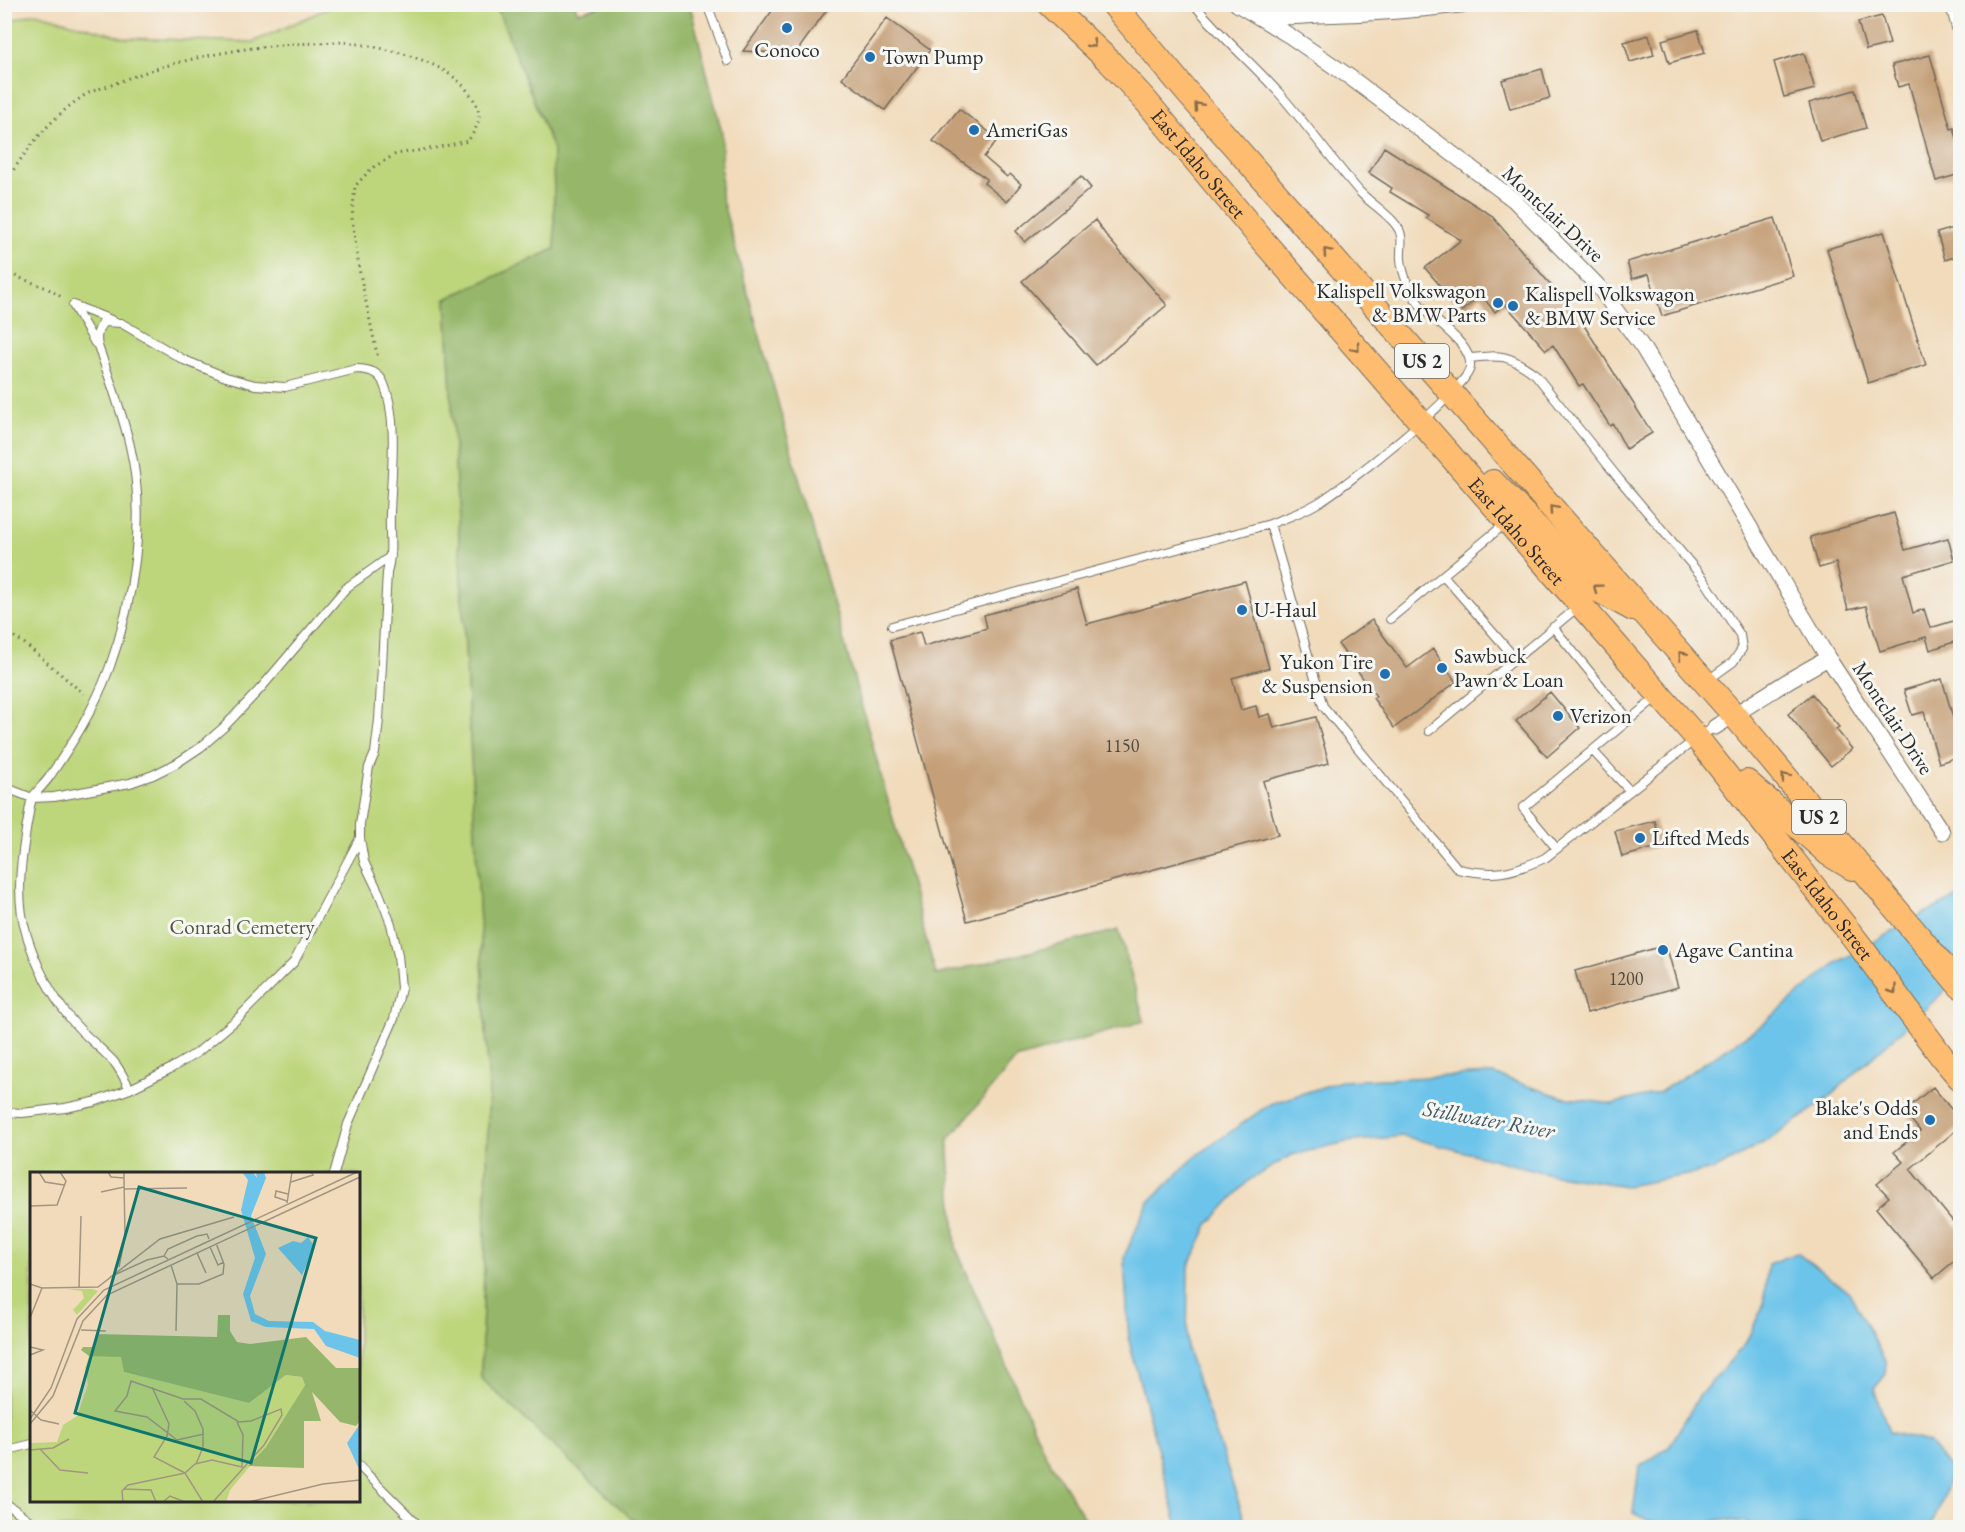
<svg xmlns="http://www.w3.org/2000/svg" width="1965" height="1532" viewBox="0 0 1965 1532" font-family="'EB Garamond',serif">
<rect width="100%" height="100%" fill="#f6f6f2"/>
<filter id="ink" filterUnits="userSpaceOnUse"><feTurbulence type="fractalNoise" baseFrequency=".0167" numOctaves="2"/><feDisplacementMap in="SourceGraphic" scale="12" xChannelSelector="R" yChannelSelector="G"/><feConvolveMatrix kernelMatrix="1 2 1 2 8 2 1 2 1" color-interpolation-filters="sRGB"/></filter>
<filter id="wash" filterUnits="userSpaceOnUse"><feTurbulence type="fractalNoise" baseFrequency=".008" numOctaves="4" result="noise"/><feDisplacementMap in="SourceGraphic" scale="24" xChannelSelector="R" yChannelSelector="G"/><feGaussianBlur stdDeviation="1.35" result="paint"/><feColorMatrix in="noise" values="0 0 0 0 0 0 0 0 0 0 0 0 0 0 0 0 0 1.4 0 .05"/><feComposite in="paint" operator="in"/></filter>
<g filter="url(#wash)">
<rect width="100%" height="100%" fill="#f1dbbb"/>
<path fill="#bdd67b" stroke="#748053" stroke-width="1.5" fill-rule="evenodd" d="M335,5H496L553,149L555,249L446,299L489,1087L481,1378L631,1518L648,1527L5,1528V22L36,13L125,38L253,42ZM32,1174H358V1500H32Z"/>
<path fill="#96b76b" stroke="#60714b" stroke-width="1.5" d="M496,5H575L578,12L604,5H690L722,133L721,196L936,975L1119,930L1144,1021L1016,1059L948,1140L956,1248L1045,1454L1090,1527H648L631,1518L481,1378L489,1087L446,299L555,249L553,149Z"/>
<path fill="#6dc4ea" stroke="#4c788a" stroke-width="1.5" d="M1960,896V981L1950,986L1827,1099L1772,1138L1714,1170L1626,1186L1550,1174L1403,1136L1346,1142L1292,1155L1249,1180L1208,1225L1188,1269L1187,1349L1247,1527H1178L1129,1341L1124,1257L1148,1203L1196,1156L1270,1104L1341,1081L1493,1074L1562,1097L1612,1104L1660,1092L1758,1028L1836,963L1925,913Z
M1797,1253L1849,1292L1885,1361L1886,1374L1874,1389L1889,1432L1928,1442L1950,1469C1946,1490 1941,1510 1928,1528L1773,1527L1723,1519L1694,1527H1662L1633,1513L1639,1467L1669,1447L1700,1395L1745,1344L1763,1306L1768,1264Z"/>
<g id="blocks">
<path fill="#c49f77" d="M777,4H831L795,54L743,51Z
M1882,16L1890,44L1866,50L1858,22Z
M887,18L930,50L885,110L842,78Z
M1698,30L1705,53L1669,63L1662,40Z
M1649,35L1654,55L1630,62L1624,42Z
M1804,53L1815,89L1784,97L1774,62Z
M1930,55L1951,129L1954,128L1960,149V174L1936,181L1909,84L1898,87L1892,65Z
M1542,69L1550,98L1510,109L1502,80Z
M1855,90L1866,128L1820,141L1809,103Z
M959,109L998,139L984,157L1007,177L1010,174L1021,184L1007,202L984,183L987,179L933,141Z
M1384,147L1491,215L1580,319L1652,433L1626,449L1613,424L1610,426L1583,384L1579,386L1553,345L1546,350L1505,304L1495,312L1481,295L1462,311L1425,268L1461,240L1426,218L1428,215L1390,192L1392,188L1369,173Z
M1081,176L1091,188L1025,242L1016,231Z
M1775,218L1793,276L1662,316L1649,274L1632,279L1627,262Z
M1095,220L1108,238L1167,305L1096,365L1022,281Z
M1960,226V255L1945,260L1937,233Z
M1884,232L1926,365L1868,383L1827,249Z
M1894,513L1905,550L1948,538L1954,560L1903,575L1913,613L1924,609L1930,628L1960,619V640L1930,650L1926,637L1880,651L1866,606L1848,610L1836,563L1819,568L1810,537Z
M1245,581L1269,668L1232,678L1241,710L1256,706L1259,717L1270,714L1274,728L1316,717L1329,763L1263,781L1278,835L967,921L890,640L920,632L924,646L987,628L984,615L1077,589L1087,624Z
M1372,620L1407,668L1433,649L1456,682L1394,728L1373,698L1376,696L1338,644Z
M1942,679L1956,728L1960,727V756L1939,763L1924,712L1912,715L1904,690Z
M1550,692L1580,728L1547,757L1516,721Z
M1812,694L1839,727L1836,729L1852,749L1831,766L1788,714Z
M1655,821L1661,846L1622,857L1615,831Z
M1666,945L1678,987L1587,1013L1575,971Z
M1933,1087L1960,1120V1127L1910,1169L1960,1230V1256L1934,1278L1876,1208L1889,1197L1877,1184L1903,1162L1894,1152L1920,1131L1904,1111Z"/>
</g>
</g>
<g filter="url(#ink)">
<use href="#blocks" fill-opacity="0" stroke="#70695d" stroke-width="1.5"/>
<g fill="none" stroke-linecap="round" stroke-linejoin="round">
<g stroke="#70695d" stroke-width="10">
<path id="service" d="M707,4L728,61
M73,305L111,320
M73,305L95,343
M1469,358C1501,355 1508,354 1535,374L1619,479L1703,578L1740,635L1742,649L1733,662L1708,680
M1270,524L1323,706L1458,869C1495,877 1511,873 1545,858L1697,738L1715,727
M1443,575L1516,659
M1390,619L1506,523
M892,626L1270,524C1285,518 1301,513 1316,504C1341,490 1468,390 1470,367C1473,344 1433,321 1420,305C1411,294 1402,274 1401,259C1400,247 1405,236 1396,225C1386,212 1371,204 1359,191C1331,159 1307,125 1279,93C1251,62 1220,36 1194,4
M1553,627L1630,721
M1429,731L1579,606
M1593,751L1630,791
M4,787L32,798L54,797L130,783L153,775L177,763L201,747L224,727L261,688L346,588L391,556
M1557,849L1523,808L1658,696
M130,1089C125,1080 120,1069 114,1062C99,1046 82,1034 69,1017C50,993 36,965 27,936C15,899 21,861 27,824C29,816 29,804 33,797C37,790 45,784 50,776C74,741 94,709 109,669C134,600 147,518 130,446C122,412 110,379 98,346C96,337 97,331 103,322L121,323L184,360L226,377L255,385L285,387L356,369C367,369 378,371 383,382C399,418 391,474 390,514C389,536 393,550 387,573L379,720L375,753L369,767L360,824V838L364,862L379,893L391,924L398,955L401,988L394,1019L348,1124L334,1174
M4,1112L22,1113L65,1108L94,1102L130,1089L170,1069L198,1052L236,1020L294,962L360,838
M4,1451L32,1444
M358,1465L421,1528
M4,1502L40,1528"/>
</g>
<g stroke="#70695d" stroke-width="17">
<path id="minor" d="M1237,4L1290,36L1351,78L1514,200L1599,287L1643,348L1828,658L1942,832
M1953,4L1960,29
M1258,13C1278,19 1299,16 1319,15C1369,14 1418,10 1468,4
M1715,727L1791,679L1828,658"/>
</g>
<g stroke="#70695d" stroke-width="26">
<g id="trunk">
<path id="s1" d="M1049,4L1110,62L1146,101L1263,241L1697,738L1858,943L1943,1058L1960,1078"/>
<path d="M1113,4L1186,91L1734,715L1960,986"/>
<path d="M1493,482L1596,589L1633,609"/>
<path d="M1747,782L1829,854L1852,868"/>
</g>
</g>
<path stroke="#70695d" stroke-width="3" stroke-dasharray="1.5 4.5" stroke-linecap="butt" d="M4,185C23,153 51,117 82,97C90,91 102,88 111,85C173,59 248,45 315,43C327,43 339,41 351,43C387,48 443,60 466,89C483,110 483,119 468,141L435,148L396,154L372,168L355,186L352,218L359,269L378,359
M4,272L47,288L63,298
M4,630L25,644L84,694"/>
<use href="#service" stroke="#fff" stroke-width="8"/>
<use href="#minor" stroke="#fff" stroke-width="15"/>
<use href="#trunk" stroke="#febc70" stroke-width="24"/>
</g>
<defs><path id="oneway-chevron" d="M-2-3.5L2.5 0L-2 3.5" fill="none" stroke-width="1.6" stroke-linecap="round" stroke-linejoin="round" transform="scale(1.5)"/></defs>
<g stroke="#8a6c4a">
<use href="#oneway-chevron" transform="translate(1092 44) rotate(44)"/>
<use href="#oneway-chevron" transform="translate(1198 106) rotate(-131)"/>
<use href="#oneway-chevron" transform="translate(1327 252) rotate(-131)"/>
<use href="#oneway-chevron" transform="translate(1356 348) rotate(49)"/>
<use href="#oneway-chevron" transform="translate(1553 509) rotate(-131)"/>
<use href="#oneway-chevron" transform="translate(1597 588) rotate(-143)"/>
<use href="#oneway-chevron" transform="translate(1682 655) rotate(-131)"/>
<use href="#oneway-chevron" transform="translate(1785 777) rotate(-130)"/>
<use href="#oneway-chevron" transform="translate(1893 990) rotate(54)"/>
</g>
</g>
<g fill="#1f6fb2" stroke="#f6f6f2" stroke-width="2">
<circle cx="787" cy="28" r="6"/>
<circle cx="870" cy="57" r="6"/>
<circle cx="974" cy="130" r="6"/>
<circle cx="1498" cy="303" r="6"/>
<circle cx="1513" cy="306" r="6"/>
<circle cx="1242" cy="610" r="6"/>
<circle cx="1442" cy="668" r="6"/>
<circle cx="1385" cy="674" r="6"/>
<circle cx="1558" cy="716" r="6"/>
<circle cx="1640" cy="838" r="6"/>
<circle cx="1663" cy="950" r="6"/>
<circle cx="1930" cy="1120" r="6"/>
</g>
<g text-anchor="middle" stroke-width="6" stroke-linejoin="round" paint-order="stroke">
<g font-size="18" fill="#51483e">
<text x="1122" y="752">1150</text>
<text x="1626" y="985">1200</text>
</g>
<g fill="#f6f6f2" stroke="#686867" stroke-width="1.5">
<rect x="1395" y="344" width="54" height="34" rx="4.5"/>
<rect x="1792" y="800" width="54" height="34" rx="4.5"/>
</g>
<g font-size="20" font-weight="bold" fill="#2b2b2b">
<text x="1422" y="368">US 2</text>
<text x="1819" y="824">US 2</text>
</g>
<g font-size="21" fill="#2b2b2b" stroke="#f6f6f2" text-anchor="start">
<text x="787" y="57" text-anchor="middle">Conoco</text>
<text x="882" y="64">Town Pump</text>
<text x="986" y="137">AmeriGas</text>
<text x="1486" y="298" text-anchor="end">Kalispell Volkswagon<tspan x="1486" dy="24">&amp; BMW Parts</tspan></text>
<text x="1525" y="301">Kalispell Volkswagon<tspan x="1525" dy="24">&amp; BMW Service</tspan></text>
<text x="1254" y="617">U-Haul</text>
<text x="1454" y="663">Sawbuck<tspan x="1454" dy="24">Pawn &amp; Loan</tspan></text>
<text x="1373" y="669" text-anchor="end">Yukon Tire<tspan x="1373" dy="24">&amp; Suspension</tspan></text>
<text x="1570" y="723">Verizon</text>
<text x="1652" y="845">Lifted Meds</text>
<text x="1675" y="957">Agave Cantina</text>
<text x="1918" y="1115" text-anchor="end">Blake's Odds<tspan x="1918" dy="24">and Ends</tspan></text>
</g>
<g font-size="21" fill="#2b2b2b" stroke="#f6f6f2">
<text dy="7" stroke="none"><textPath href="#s1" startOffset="219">East Idaho Street</textPath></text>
<text transform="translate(1553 214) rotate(43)" y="7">Montclair Drive</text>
<text dy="7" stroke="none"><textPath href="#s1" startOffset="705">East Idaho Street</textPath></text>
<text transform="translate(1893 718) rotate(57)" y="7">Montclair Drive</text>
<text dy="7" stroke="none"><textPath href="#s1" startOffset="1191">East Idaho Street</textPath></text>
</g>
<g font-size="21" fill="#50563f" stroke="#f6f6f2">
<text x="242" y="934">Conrad Cemetery</text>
</g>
<g font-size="22" font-style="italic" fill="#3f5964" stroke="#f6f6f2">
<text transform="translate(1489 1119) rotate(10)" y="8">Stillwater River</text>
</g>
</g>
<g transform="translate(30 1172)">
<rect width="330" height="330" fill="#f1dbbb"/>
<path d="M37,117H62L68,119L47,143L43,138L54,126L52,119ZM80,182L92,185L94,200L219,231L256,203L272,205L275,213L236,275L200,318L196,330H0V271L27,270L33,253L47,244L58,213L55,196L59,184Z" fill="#bdd67b"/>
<path d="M188,143H200V159L207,170L220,172L276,165L306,196H329L330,249L326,254L310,250L282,220L291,249H274V296L218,294L236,275L275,213L272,205L256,203L219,231L94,200L91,185L59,184L51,178L53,175H65L66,162L187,165Z" fill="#96b76b"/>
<path d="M212,0H223L227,6L226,0H234L236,6L221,44L236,82L220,124L225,142L239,149L283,150L295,159L330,168V186L296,174L284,157L236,155L221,149L213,122L225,86L211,38L218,8ZM278,65L285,75L272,103L248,76L263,69L271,71ZM330,252V299L317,271Z" fill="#6dc4ea"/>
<path fill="none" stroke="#a29581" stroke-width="1.5" d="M9,0L15,10L34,13M78,0L81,5L94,6V0M261,10L283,3L281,0M94,17L157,16M71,20L94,15M257,29L245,25L246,19L258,22M257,31L262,0M0,34L27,33L36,9L30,0M180,75L188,93L194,90M167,81L176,101M134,84L138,77L167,64L177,62L179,67M141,93L147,112L146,159M89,95L95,65L94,6M80,105L117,88L134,84L138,87M0,112L12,116L68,115L130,67L204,45M147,112H169L193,102L194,92L186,71M49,116L51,44M0,146L12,116M51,158L76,159M0,175L13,178L0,183M122,215L139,252L137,264L124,285L155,301L165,292L182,288L212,295L213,263L207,250M154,229L165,239L173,257V275L166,292M0,238L11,248L29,252M0,247L21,216L47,147L74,118L327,0M0,252L23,224L53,149L77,123L330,5M174,262L147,268L117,245L85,239L97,224L101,209L153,227H171L209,250L221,249L251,237L252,243L234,273L183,330M10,277L30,298L58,301M0,278L23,276L39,267M94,317L121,318L126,330M93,330L92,319L98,313L155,301L173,330M133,330L140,324L155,330M219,330L293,312L330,308"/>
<path fill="#0f766e" fill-opacity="0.15" stroke="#0f766e" stroke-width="3" d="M109,15L286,66L221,291L45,241Z"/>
<rect width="330" height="330" fill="none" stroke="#2b2b2b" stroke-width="3"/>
</g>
<rect width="1965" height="1532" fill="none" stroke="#f6f6f2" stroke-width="24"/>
</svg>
